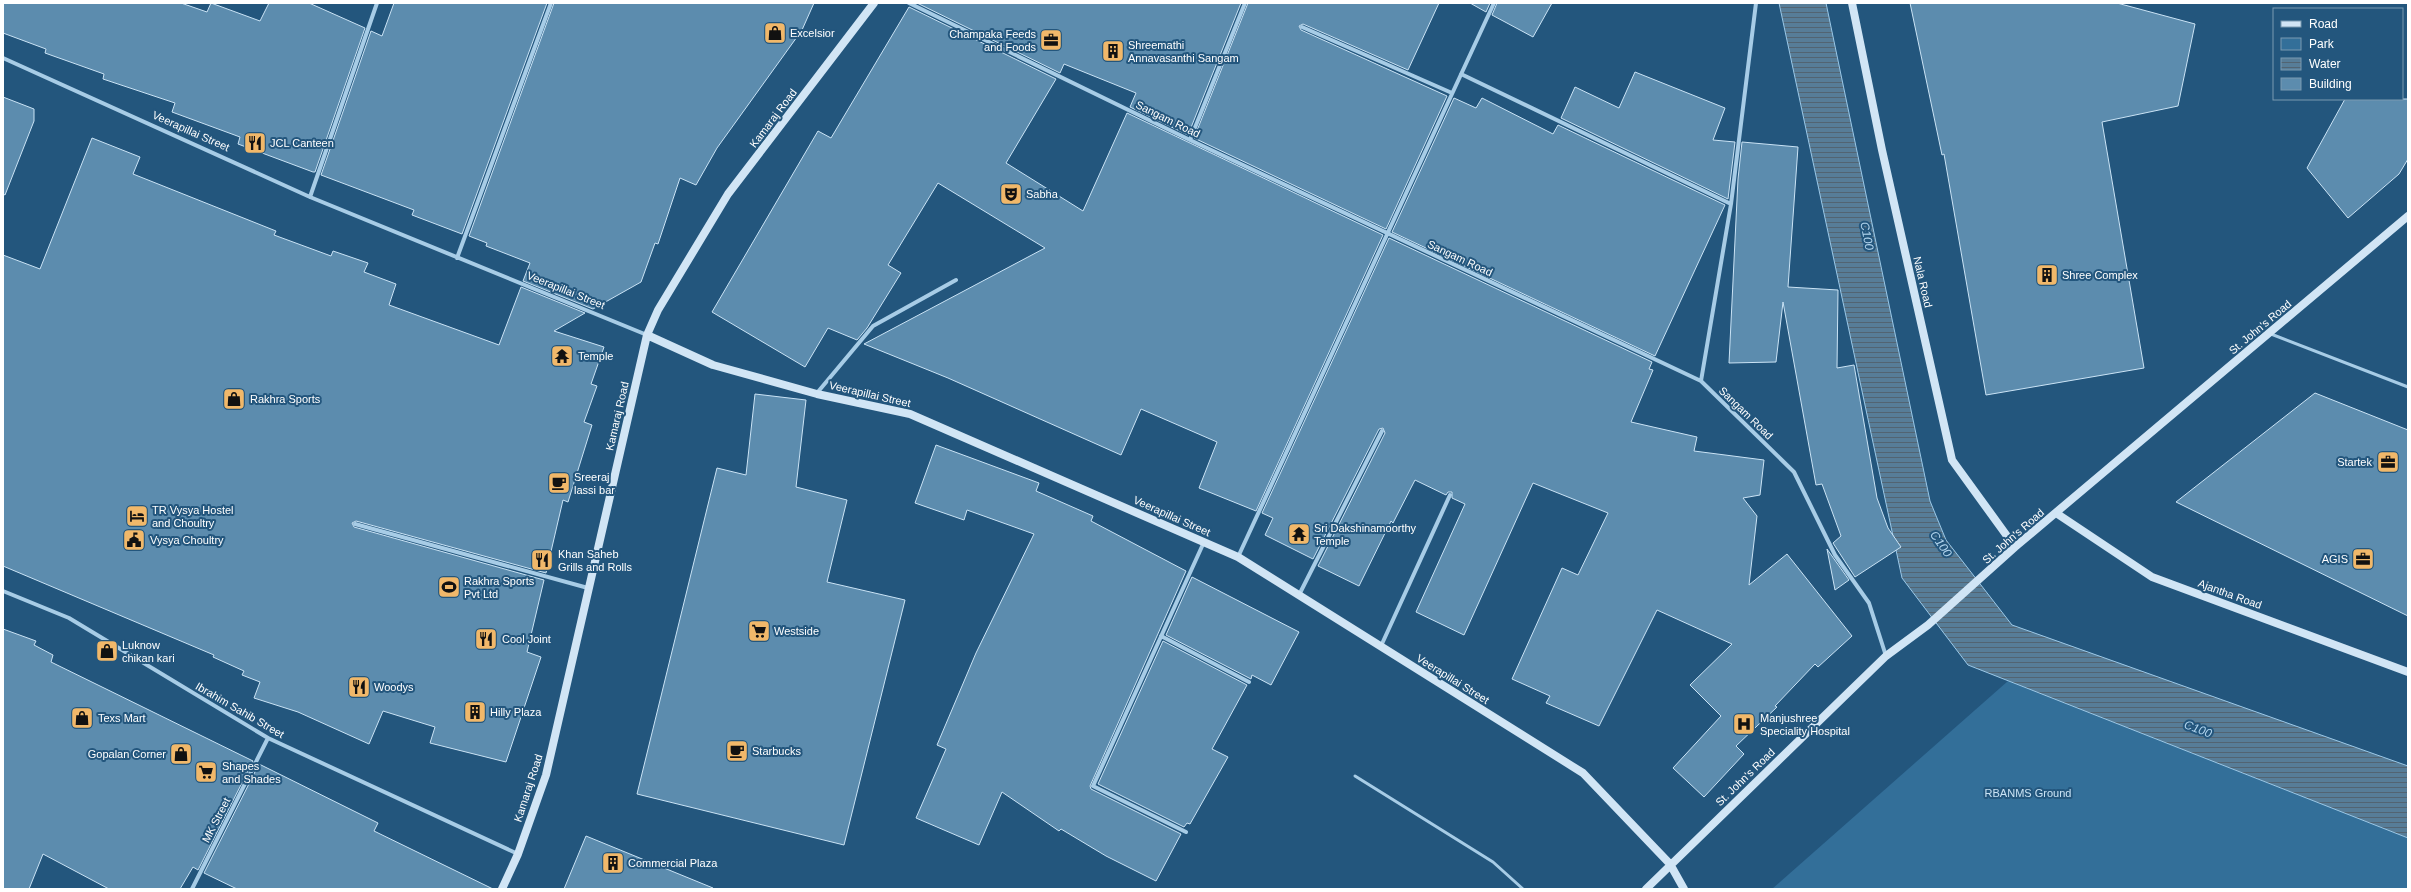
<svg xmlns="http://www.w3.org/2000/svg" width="2411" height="892" viewBox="0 0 2411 892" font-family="Helvetica,sans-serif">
<defs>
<pattern id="water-rules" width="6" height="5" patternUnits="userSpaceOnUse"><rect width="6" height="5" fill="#577d98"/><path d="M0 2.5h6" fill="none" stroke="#526472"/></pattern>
</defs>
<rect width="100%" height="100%" fill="#23567d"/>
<path fill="#336f99" d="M2008,681L2408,838V889H1772Z"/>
<path fill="url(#water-rules)" stroke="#9bc8e7" d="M1779,3H1826L1930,501L1946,540L2012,625L2408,766V838L1968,665L1902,578Z"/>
<path fill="#5c8cae" stroke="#cae3f5" d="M3,3H181L207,12L211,3L260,21L269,3H309L365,28L315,172H313L238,144L240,137L172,112L175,103L103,79L104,74L45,53L46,49L3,33Z
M394,3H547L462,234L412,215L414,210L321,175L371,31L382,36Z
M554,3H814L802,30L717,148L696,185L680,178L658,244L655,243L641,282L593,309L523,281L530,263L486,246L487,243L469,236Z
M917,3H1241L1188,135L1130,107L1136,93L1064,64L1060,73Z
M1248,3H1439L1408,70L1303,24L1299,26L1301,30L1447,96L1386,229L1194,138Z
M1470,3H1490L1486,12Z
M1497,3H1552L1533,37L1492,15Z
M1910,3H2117L2195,24L2178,106L2102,122L2144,368L1986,395L1944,154L1942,155Z
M909,7L1056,79L1006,163L1083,211L1127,113L1383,235L1256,511L1199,488L1217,442L1141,409L1121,455L948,378L864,344L1045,248L938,183L888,265L901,273L867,328L857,340L828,328L805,367L712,312L818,131L831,138Z
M1635,72L1725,108L1713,140L1735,142L1728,199L1561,118L1575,87L1619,108Z
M3,97L34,109V121L5,195L3,194Z
M1454,98L1476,108L1482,98L1553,134L1558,125L1725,205L1655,356L1392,232Z
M2345,99H2408V159L2399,174L2348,218L2307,168Z
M92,138L140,157L133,174L276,231L274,235L331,256L333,251L368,263L364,272L396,284L389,305L499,345L521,287L585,313L554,331L604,347L591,384L597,386L584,422L592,425L568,502L563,500L546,573L356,521L352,523L354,527L544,580L527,652L541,657L506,762L430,743L435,727L383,711L369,744L298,712L254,698L260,682L242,675L244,671L213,657L214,655L3,566V255L40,269Z
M1742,142L1798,147L1788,287L1838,290L1837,368L1854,365L1877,498L1888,528L1901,547L1855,577L1833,543L1841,536L1822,484L1816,485L1783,302L1776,362L1729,363L1738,179Z
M1389,238L1652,362L1649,369L1653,370L1631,422L1697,437L1694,451L1764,460L1760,495L1743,498L1757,516L1749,585L1787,554L1852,636L1818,667L1815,664L1775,706L1777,707L1736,746L1744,754L1704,797L1673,768L1721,716L1690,685L1732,644L1657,610L1599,726L1546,703L1550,696L1512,679L1562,568L1578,575L1608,513L1533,483L1464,635L1416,612L1465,504L1452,498V492H1448L1446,495L1415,480L1393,523L1391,521L1359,586L1318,566L1385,433L1383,428L1379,429L1313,559L1265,535L1273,518L1262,513Z
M2315,393L2408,430V616L2176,502Z
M755,394L806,400L796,487L847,500L827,582L905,600L844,845L637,794L717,468L746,475Z
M936,445L1039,483L1036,491L1093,516L1091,521L1186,571L1090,786L1091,789L1181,834L1156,881L1106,856L1061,829L1059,831L1002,792L979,845L916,818L946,749L937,745L976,653L1034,534L967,510L964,520L915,503Z
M1827,549L1849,580L1835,590Z
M1192,577L1299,632L1271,685L1252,675L1251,679L1166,635Z
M3,629L36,641L34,645L53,655L51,662L253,761L198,870L193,867L180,889H109L43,854L29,889H3Z
M1163,641L1247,685L1212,749L1228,757L1190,824L1187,823L1184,827L1098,784Z
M259,764L378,823L374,831L493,889H237L204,873Z
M586,836L713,888L712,889H564Z"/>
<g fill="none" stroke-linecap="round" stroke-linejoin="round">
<path stroke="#a7cce6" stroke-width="3" d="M2271,334L2408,387
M1355,776L1493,862L1523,889"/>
<path stroke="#a7cce6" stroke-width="4" d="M909,3L1190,140L1701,381L1794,472L1835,555L1869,603L1886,656
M1302,27L1452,93
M3,58L310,197L647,335
M1461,74L1731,204
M1190,140L1245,3
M310,197L377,3
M457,258L551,3
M1701,381L1731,204L1756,3
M817,393L873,326L956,280
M355,524L588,588
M1238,557L1494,3
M3,591L69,618L268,738L518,854
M1299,595L1382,431
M1161,636L1249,682
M1381,646L1450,495
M1186,832L1093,786L1204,542
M192,889L268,738"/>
<path stroke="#d1e5f5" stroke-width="8" d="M1852,3L1882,150L1952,460L2015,547
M647,335L713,365L817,394L910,414L1238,557L1583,773L1670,864L1684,889
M2056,513L2152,577L2408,672
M502,889L518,854L546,775L647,335L658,310L728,194L874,3
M1646,889L1886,656L1928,625L2015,547L2408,216"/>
</g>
<defs>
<g id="shop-square" transform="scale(1.15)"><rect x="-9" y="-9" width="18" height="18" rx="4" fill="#f1b86a" stroke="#23567d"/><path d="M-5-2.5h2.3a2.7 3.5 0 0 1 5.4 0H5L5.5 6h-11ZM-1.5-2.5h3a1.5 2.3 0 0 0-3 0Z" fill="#111"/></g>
<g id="office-square" transform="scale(1.15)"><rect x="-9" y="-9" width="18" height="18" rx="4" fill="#f1b86a" stroke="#23567d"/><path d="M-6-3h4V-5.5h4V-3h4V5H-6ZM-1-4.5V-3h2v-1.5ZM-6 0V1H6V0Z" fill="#111"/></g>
<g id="building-square" transform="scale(1.15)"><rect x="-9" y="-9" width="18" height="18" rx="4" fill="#f1b86a" stroke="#23567d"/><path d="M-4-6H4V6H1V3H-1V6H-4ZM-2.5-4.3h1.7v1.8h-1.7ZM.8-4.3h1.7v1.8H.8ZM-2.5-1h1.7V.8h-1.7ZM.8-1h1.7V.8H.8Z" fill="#111"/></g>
<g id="restaurant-square" transform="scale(1.15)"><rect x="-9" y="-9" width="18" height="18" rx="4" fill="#f1b86a" stroke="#23567d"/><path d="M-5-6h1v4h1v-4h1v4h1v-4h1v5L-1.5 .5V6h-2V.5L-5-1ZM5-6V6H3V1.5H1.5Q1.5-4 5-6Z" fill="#111"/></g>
<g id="theatre-square" transform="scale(1.15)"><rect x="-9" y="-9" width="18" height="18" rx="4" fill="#f1b86a" stroke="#23567d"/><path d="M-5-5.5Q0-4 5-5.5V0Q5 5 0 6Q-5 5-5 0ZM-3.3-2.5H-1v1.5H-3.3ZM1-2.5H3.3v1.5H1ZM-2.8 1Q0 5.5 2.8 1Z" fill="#111"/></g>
<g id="temple-square" transform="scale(1.15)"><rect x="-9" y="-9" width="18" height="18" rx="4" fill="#f1b86a" stroke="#23567d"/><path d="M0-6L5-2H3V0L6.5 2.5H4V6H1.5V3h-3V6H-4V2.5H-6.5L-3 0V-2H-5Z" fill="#111"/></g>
<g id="cafe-square" transform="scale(1.15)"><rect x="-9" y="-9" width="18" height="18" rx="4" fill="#f1b86a" stroke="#23567d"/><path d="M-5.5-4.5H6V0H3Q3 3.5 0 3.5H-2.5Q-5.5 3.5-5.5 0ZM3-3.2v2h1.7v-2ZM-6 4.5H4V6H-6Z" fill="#111"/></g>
<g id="hotel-square" transform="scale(1.15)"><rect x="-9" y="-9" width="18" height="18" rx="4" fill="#f1b86a" stroke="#23567d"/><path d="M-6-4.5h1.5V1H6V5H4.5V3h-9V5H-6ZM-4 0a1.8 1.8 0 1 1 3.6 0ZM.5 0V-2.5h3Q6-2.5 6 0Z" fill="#111"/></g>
<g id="civic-square" transform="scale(1.15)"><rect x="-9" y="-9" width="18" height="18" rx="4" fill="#f1b86a" stroke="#23567d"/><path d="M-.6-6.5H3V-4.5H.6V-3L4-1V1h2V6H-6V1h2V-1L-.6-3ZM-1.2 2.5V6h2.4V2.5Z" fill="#111"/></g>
<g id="stadium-square" transform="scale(1.15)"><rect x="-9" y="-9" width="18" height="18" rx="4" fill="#f1b86a" stroke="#23567d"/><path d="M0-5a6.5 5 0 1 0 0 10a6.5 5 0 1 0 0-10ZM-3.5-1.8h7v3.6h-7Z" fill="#111"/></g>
<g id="supermarket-square" transform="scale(1.15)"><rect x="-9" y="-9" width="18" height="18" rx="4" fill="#f1b86a" stroke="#23567d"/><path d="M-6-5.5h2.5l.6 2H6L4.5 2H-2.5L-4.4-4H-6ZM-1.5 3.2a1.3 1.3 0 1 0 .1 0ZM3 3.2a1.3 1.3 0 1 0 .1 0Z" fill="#111"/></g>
<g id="hospital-square" transform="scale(1.15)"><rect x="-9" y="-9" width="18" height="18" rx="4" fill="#f1b86a" stroke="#23567d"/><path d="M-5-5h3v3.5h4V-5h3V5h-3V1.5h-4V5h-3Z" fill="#111"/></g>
</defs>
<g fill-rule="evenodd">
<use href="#shop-square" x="775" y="33"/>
<use href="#office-square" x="1051" y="40"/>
<use href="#building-square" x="1113" y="51"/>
<use href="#restaurant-square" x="255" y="143"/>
<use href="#theatre-square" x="1011" y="194"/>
<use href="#building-square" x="2047" y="275"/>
<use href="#temple-square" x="562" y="356"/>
<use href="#shop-square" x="234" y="399"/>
<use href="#office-square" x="2388" y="462"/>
<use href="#cafe-square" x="559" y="483"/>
<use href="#hotel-square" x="137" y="516"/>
<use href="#temple-square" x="1299" y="534"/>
<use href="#civic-square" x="134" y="540"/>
<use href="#office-square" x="2363" y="559"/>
<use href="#restaurant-square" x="542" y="560"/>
<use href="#stadium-square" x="449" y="587"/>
<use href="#supermarket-square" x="759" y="631"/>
<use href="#restaurant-square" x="486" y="639"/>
<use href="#shop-square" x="107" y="651"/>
<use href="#restaurant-square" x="359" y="687"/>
<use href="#building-square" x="475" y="712"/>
<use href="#shop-square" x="82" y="718"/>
<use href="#hospital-square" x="1744" y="724"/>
<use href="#cafe-square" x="737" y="751"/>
<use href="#shop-square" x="181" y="754"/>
<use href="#supermarket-square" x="206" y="772"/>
<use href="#building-square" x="613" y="863"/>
</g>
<g text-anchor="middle" stroke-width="4" stroke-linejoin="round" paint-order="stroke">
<g font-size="11" fill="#fff" stroke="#23567d" text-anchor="start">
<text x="790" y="37">Excelsior</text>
<text x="1036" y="38" text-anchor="end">Champaka Feeds<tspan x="1036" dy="13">and Foods</tspan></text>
<text x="1128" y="49">Shreemathi<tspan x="1128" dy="13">Annavasanthi Sangam</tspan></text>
<text x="270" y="147">JCL Canteen</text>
<text x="1026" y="198">Sabha</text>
<text x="2062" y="279">Shree Complex</text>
<text x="578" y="360">Temple</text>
<text x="250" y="403">Rakhra Sports</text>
<text x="2372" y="466" text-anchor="end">Startek</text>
<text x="574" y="481">Sreeraj<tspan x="574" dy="13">lassi bar</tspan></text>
<text x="152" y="514">TR Vysya Hostel<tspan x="152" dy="13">and Choultry</tspan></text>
<text x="1314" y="532">Sri Dakshinamoorthy<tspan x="1314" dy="13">Temple</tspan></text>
<text x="150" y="544">Vysya Choultry</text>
<text x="558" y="558">Khan Saheb<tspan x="558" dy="13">Grills and Rolls</tspan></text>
<text x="2348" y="563" text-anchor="end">AGIS</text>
<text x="464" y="585">Rakhra Sports<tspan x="464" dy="13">Pvt Ltd</tspan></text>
<text x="774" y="635">Westside</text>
<text x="502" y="643">Cool Joint</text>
<text x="122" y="649">Luknow<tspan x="122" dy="13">chikan kari</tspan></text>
<text x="374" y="691">Woodys</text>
<text x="490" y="716">Hilly Plaza</text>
<text x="98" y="722">Texs Mart</text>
<text x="1760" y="722">Manjushree<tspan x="1760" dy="13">Speciality Hospital</tspan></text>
<text x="752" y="755">Starbucks</text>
<text x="166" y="758" text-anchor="end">Gopalan Corner</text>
<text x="222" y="770">Shapes<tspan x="222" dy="13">and Shades</tspan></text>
<text x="628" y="867">Commercial Plaza</text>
</g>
<g font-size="11" fill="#fff" stroke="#23567d">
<text transform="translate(773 118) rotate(-53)" y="4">Kamaraj Road</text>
<text transform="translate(1168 119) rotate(26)" y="4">Sangam Road</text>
<text transform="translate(191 131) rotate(24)" y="4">Veerapillai Street</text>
<text transform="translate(1460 258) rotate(25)" y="4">Sangam Road</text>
<text transform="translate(1923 282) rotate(77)" y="4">Nala Road</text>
<text transform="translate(566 290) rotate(22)" y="4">Veerapillai Street</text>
<text transform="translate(2260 327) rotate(-40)" y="4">St. John's Road</text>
<text transform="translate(870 394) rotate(13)" y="4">Veerapillai Street</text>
<text transform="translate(1746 413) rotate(44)" y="4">Sangam Road</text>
<text transform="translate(617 416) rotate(-77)" y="4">Kamaraj Road</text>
<text transform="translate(1172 516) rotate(24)" y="4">Veerapillai Street</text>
<text transform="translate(2013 536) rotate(-41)" y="4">St. John's Road</text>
<text transform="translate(2230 594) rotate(20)" y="4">Ajantha Road</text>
<text transform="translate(1453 679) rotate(32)" y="4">Veerapillai Street</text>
<text transform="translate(240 710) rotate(30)" y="4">Ibrahim Sahib Street</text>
<text transform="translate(1745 777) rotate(-44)" y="4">St. John's Road</text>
<text transform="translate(528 788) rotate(-72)" y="4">Kamaraj Road</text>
<text transform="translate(216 820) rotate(-63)" y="4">MK Street</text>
</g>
<g font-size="11" fill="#cae3f5" stroke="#23567d">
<text x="2028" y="797">RBANMS Ground</text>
</g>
<g font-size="12" font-style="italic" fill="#b2d5ee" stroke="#23567d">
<text transform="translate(1867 236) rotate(79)" y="4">C100</text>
<text transform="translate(1941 544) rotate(55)" y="4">C100</text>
<text transform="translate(2198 729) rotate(20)" y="4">C100</text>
</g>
</g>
<rect width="2411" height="892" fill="none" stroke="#ffffff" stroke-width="8"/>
<rect x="2273" y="8" width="130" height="92" fill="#23567d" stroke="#7b9ab1"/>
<rect x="2281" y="21" width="20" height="6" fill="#d1e5f5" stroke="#7b9ab1"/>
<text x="2309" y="28" font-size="12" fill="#ffffff">Road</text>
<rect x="2281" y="38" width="20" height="12" fill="#336f99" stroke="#7b9ab1"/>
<text x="2309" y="48" font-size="12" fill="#ffffff">Park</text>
<rect x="2281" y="58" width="20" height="12" fill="url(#water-rules)" stroke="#7b9ab1"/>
<text x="2309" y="68" font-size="12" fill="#ffffff">Water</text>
<rect x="2281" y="78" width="20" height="12" fill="#5c8cae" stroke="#7b9ab1"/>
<text x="2309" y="88" font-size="12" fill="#ffffff">Building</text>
</svg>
